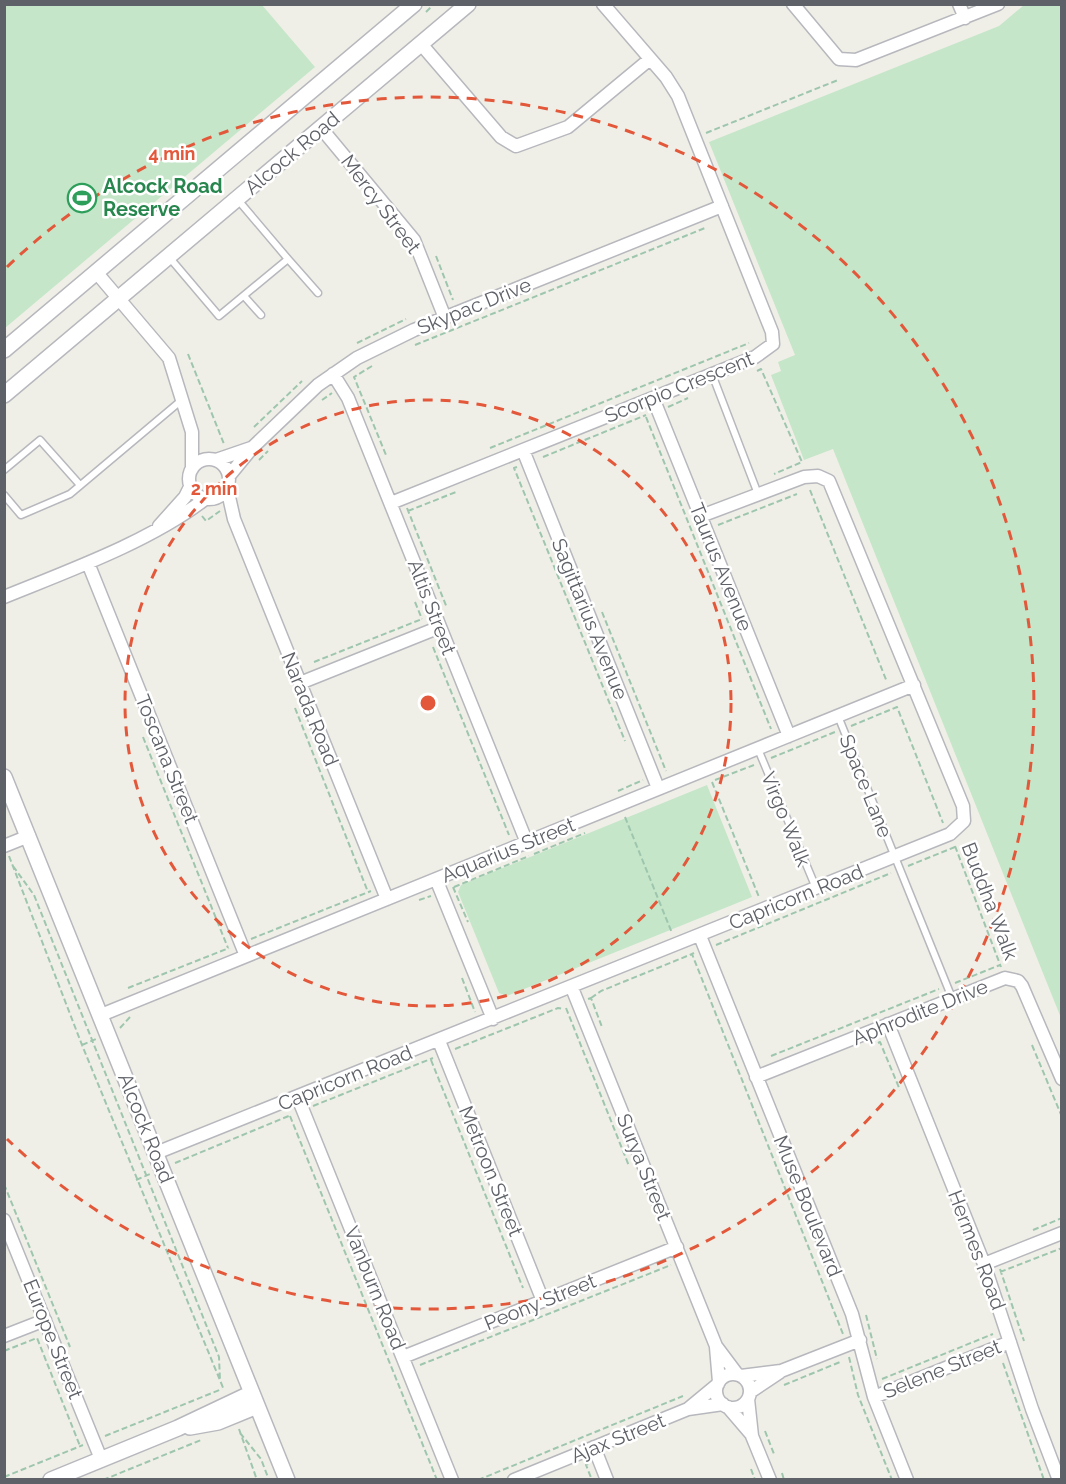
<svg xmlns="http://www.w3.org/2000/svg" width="1066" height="1484" viewBox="0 0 1066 1484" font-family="Raleway,sans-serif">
<rect width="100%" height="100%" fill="#f0efe7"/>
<path fill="#c5e6c8" d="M5,4L262,5L315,67L5,328Z
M1024,5H1062L1061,1018L833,449L804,460L771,375L781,371L778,362L795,355L709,142L999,26Z
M707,785L752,897L507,996L499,993L458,892L461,885Z"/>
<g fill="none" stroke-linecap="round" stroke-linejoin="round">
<g stroke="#b7b8bd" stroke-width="9">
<path id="service" d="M169,257L219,316L288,259L238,200
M288,259L318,293
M244,296L261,315
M712,374L758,494
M4,470L40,440L80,485
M4,495L21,515L70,494L183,399
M838,716L952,998
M758,749L816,888"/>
</g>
<g stroke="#b7b8bd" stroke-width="15">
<path id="minor" d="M793,4L839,59L856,60L998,4
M959,4L965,18
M421,44L501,137L516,146L568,127L650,59
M321,128L414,240L445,318
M96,272L169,358L192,432V469
M333,374L348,398L527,843
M653,398L789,736
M523,450L658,788
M189 479a20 20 0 1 1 40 0a20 20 0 1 1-40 0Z
M216,460L251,448
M229,476L252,448L318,385L357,358L414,330L722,206
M227,488L234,519L387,899
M391,503L755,357L773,344L772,332L678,96L666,77L603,4
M159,526L185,497L190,487
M88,563L246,956
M4,597C68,571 151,541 205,499
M300,683L440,627
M4,846L29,836
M436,879L493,1019
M700,936L852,1314L874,1397L907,1480
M572,988L716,1346L737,1374
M101,1015L914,685
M888,1024L984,1264L1032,1409L1059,1480
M439,1041L543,1301
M756,1077L1005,978L1018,981L1022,986L1062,1079
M298,1098L452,1480
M156,1153L950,834L964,821L963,806L829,481L818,476L804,477L701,516
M4,1220L101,1459
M984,1264L1062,1233
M4,1336L45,1320
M716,1347L719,1382
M403,1357L677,1247
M716 1391a17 17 0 1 1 34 0a17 17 0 1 1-34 0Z
M741,1376L781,1371L860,1340
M750,1392L780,1372
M874,1397L1010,1342
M748,1399L752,1436L770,1480
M728,1407L752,1435
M689,1408L718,1384
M594,1447L607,1480
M514,1480L688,1409L723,1404"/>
</g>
<g stroke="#b7b8bd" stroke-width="18">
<path id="tertiary" d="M4,350L414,4
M4,395L468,4
M4,777L287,1480
M190,1427L218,1422L257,1406
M51,1480L178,1428L252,1393"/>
</g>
<path stroke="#9ec6ae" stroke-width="2" stroke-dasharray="6 3" stroke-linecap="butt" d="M426,12L434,4
M706,133L838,80
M436,256L453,300
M357,343L406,319
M415,345L705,228
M188,354L224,444
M372,366L354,377L386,455
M757,371L761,369L802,462L774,474
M322,400L332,393
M668,407L688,398
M646,417L771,729
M254,427L302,381
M490,448L749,343
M543,457L646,415
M259,460L268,451
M517,467L514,468L625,741
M810,490L887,682
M407,508L447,608
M408,511L456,492
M202,516L206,521L220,511
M718,525L797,494
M415,602L422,619
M602,612L666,771
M433,647L509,835
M314,662L422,619
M295,708L368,892
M851,726L897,707L943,823
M143,737L228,948
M771,758L835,732
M715,780L754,765
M712,782L759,897
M618,791L643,780
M625,817L672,933
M955,846L1001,967
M534,854L585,833
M9,856L82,1045L224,1390
M13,866L34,895L219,1357L220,1381
M908,866L955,847
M453,887L468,922
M454,887L529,856
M419,900L431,896
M251,939L371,891
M716,945L891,873
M694,953L692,954L843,1334
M462,978L475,1012
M955,983L1000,965
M128,988L229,948
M591,998L601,991L692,954
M588,999L591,998L602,1027
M566,1008L629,1166
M120,1028L130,1017
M878,1043L880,1042L900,1090
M82,1045L96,1039
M1032,1045L1062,1117
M455,1049L558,1008L564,1009
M771,1056L939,989
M431,1060L523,1288
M313,1106L433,1058
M290,1116L437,1480
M175,1163L291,1115
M136,1180L150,1174
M4,1184L70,1347
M1033,1230L1062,1218
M1000,1269L1024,1341
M1000,1272L1062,1248
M866,1315L877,1359
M4,1351L37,1338L80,1446
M849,1357L858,1395L892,1480
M1003,1363L1044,1480
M420,1365L671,1265
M882,1379L993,1334
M784,1385L840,1362
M239,1429L257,1480
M765,1431L774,1454
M240,1433L261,1459L269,1480
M105,1436L222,1389
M588,1464L586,1465L592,1480
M751,1469L755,1480
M782,1473L784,1480
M4,1477L83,1445
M103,1480L201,1440
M478,1480L683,1396"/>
<use href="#service" stroke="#fff" stroke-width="6"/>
<use href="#minor" stroke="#fff" stroke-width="12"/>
<use href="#tertiary" stroke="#fff" stroke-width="15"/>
</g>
<g fill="none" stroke="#e3583a" stroke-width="3" stroke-dasharray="10 8">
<circle cx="428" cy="703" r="303"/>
<path d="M7 267A606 606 0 1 1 7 1139"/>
</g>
<defs>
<g id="stadium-ring" transform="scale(1.5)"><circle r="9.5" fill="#fff" stroke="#2e9e5b" stroke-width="1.5"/><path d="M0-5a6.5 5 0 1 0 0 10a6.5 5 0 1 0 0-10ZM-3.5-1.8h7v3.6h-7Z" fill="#2e9e5b"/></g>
</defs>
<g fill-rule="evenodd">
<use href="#stadium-ring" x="82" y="198"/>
</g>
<g text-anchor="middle" stroke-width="5" stroke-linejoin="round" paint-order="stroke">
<g font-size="20" fill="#5e6167" stroke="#fff">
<text transform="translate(292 153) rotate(-40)" y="7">Alcock Road</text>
<text transform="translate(381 204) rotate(53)" y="7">Mercy Street</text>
<text transform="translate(474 306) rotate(-22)" y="7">Skypac Drive</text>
<text transform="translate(679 387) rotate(-22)" y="7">Scorpio Crescent</text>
<text transform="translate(721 567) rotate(68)" y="7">Taurus Avenue</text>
<text transform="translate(432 607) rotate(69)" y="7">Altis Street</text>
<text transform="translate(590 619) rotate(68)" y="7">Sagittarius Avenue</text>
<text transform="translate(310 709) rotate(68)" y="7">Narada Road</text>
<text transform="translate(167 759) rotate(68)" y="7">Toscana Street</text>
<text transform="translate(866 786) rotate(68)" y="7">Space Lane</text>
<text transform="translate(786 819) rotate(68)" y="7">Virgo Walk</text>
<text transform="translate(508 850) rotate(-22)" y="7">Aquarius Street</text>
<text transform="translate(796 897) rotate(-22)" y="7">Capricorn Road</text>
<text transform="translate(990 901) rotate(69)" y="7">Buddha Walk</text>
<text transform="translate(920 1012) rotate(-22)" y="7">Aphrodite Drive</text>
<text transform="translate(345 1078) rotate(-22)" y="7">Capricorn Road</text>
<text transform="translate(146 1128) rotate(68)" y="7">Alcock Road</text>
<text transform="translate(644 1167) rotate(68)" y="7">Surya Street</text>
<text transform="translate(491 1171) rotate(68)" y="7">Metroon Street</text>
<text transform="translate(808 1206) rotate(68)" y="7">Muse Boulevard</text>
<text transform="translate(977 1250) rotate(69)" y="7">Hermes Road</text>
<text transform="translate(375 1288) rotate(68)" y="7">Vanburn Road</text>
<text transform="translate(540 1302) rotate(-22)" y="7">Peony Street</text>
<text transform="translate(53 1339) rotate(68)" y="7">Europe Street</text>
<text transform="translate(942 1369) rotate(-22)" y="7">Selene Street</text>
<text transform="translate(618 1438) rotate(-22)" y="7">Ajax Street</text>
</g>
<g font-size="20" font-weight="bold" fill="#27864d" stroke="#fff" text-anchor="start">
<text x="103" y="193">Alcock Road<tspan x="103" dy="23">Reserve</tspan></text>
</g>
</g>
<circle cx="428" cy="703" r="9" fill="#e3583a" stroke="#fff" stroke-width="3"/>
<g font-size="18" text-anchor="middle" font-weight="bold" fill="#e3583a" stroke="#fff" stroke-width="5" stroke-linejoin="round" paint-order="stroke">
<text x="172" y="160">4 min</text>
<text x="214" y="495">2 min</text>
</g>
<rect width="1066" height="1484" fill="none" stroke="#5e6167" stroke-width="12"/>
</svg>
